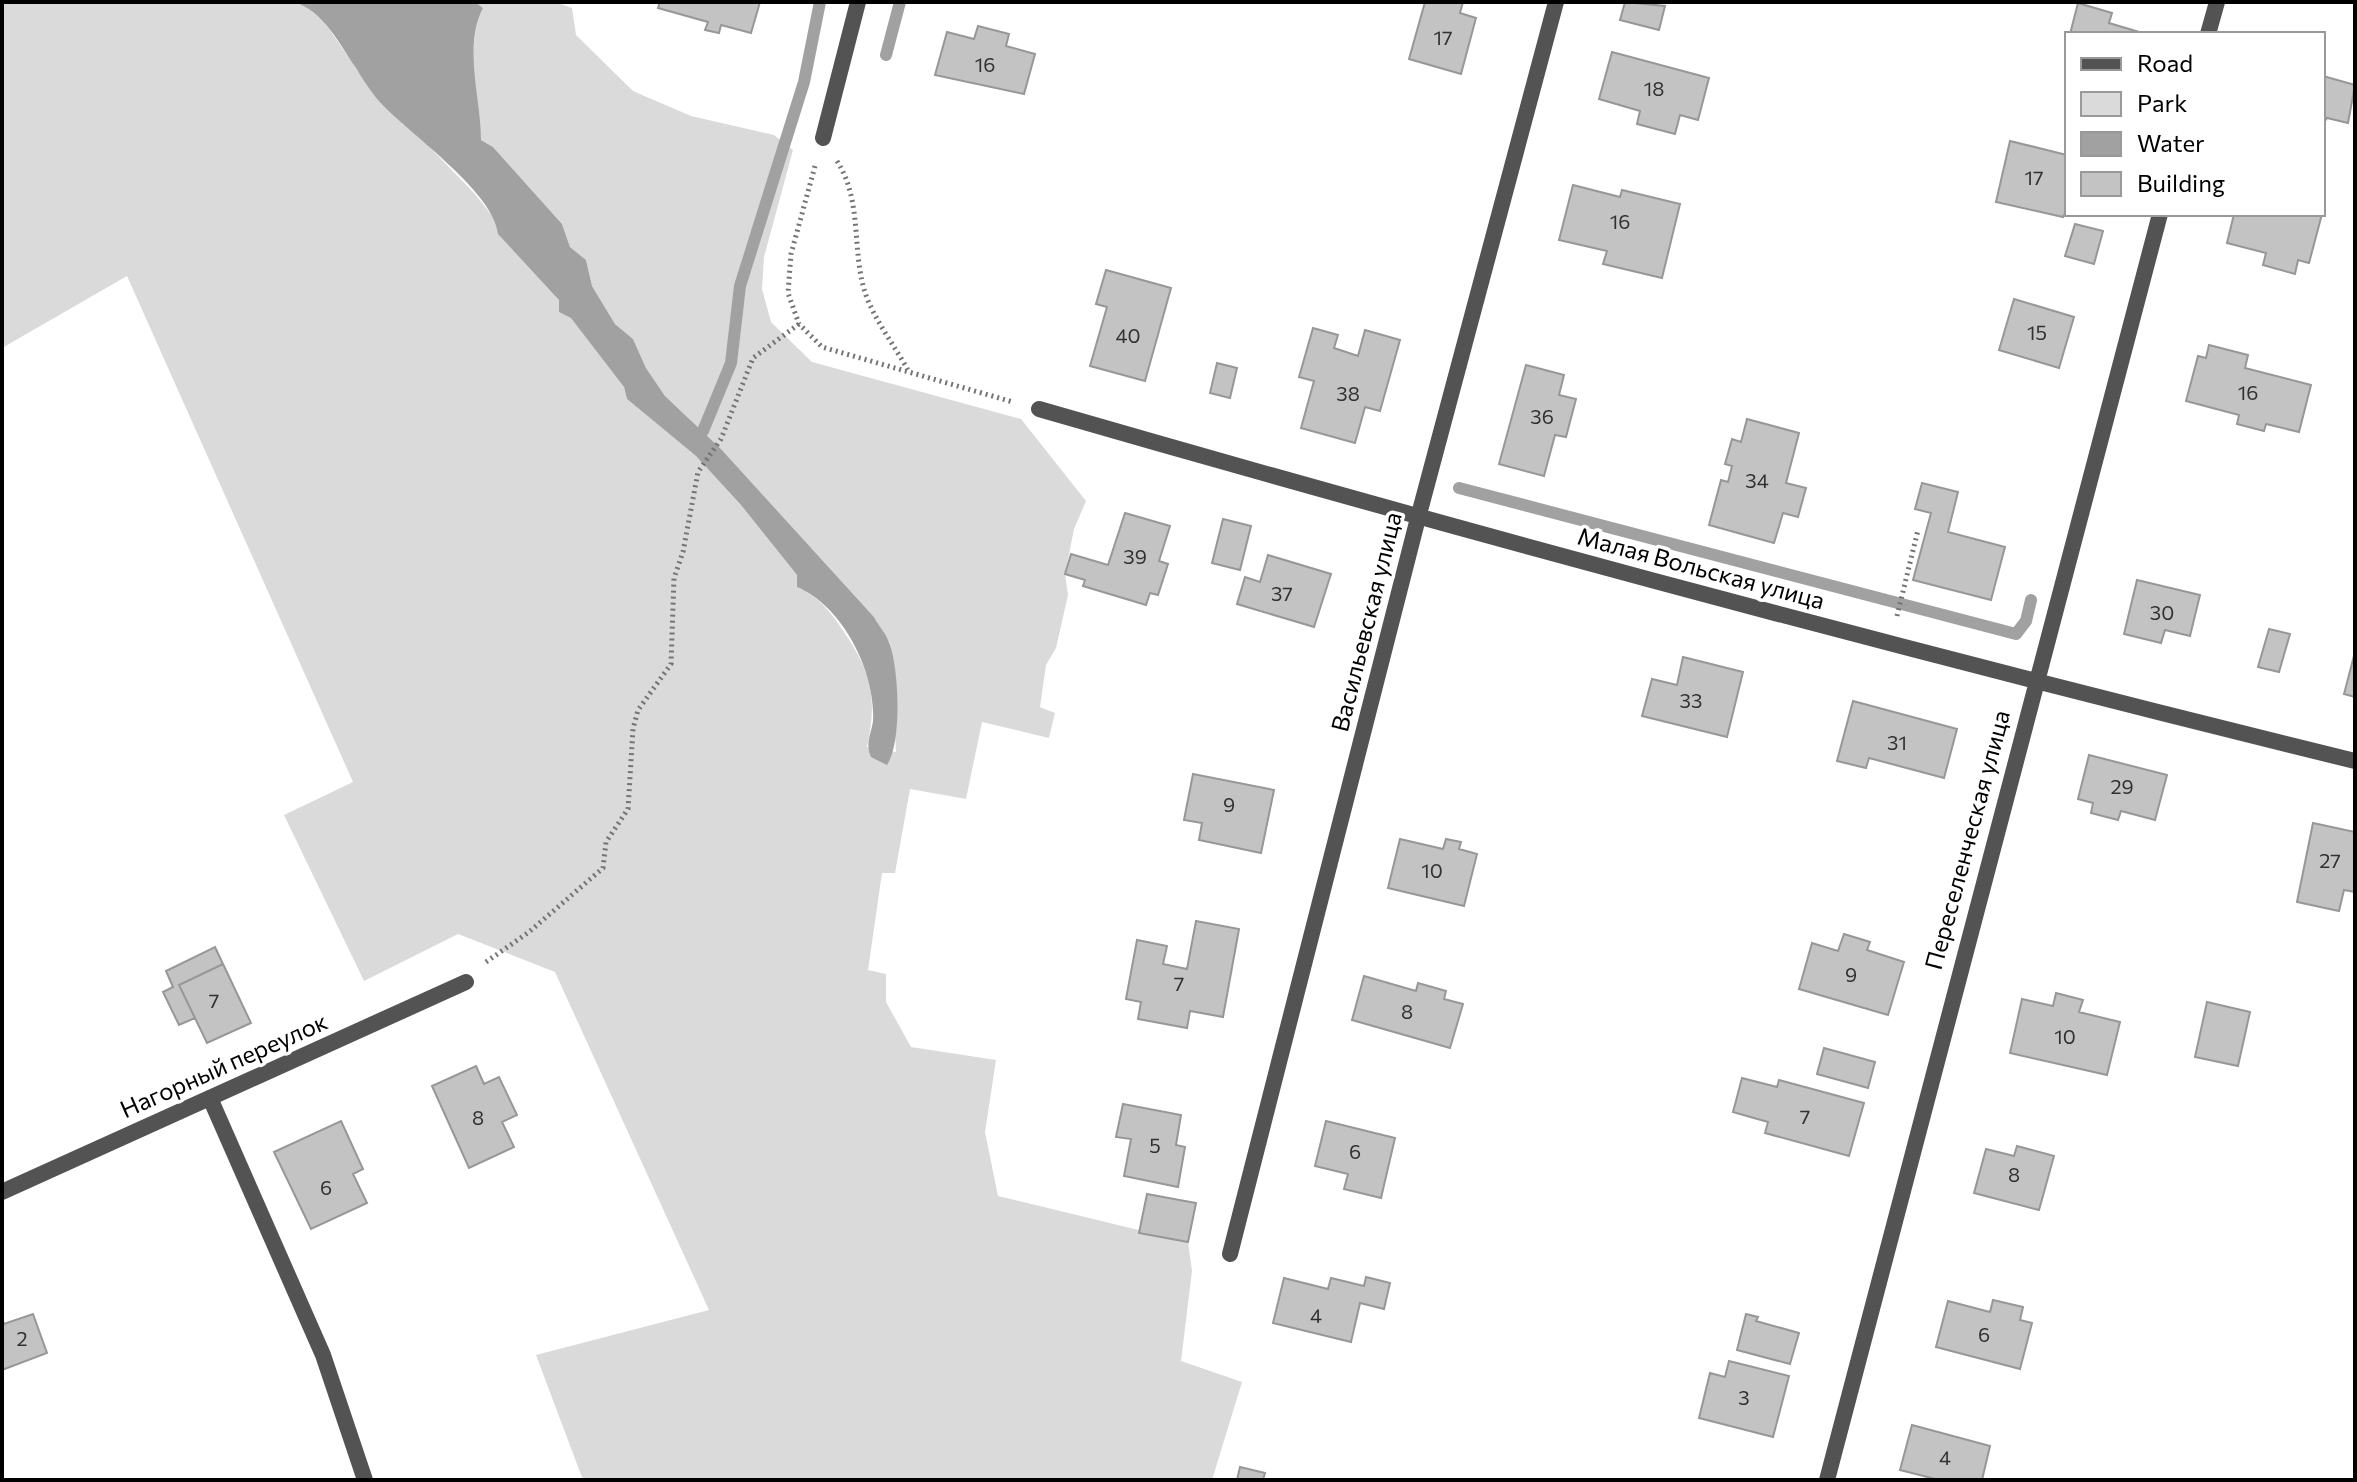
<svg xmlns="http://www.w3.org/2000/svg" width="2357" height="1482" viewBox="0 0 2357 1482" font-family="Commissioner,sans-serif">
<rect width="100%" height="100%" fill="#fff"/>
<path fill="#dadada" d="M2,2H294L305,6L323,20L377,99L416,133L475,194L559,300V312L571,317L624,387L627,399L696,456L741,505L797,575V587C817,595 830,611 842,629C871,671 878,697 867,747L896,752L890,643L874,617L721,449L665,396L646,368L633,339L615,324L592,286L586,260L570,247L562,224L493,147L481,140C481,126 476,115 475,102C473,74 470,33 483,8L475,2H555L572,8L576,35L633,91L691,116L774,135L793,150L764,257L762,289L771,322L812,362L1021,419L1086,501L1074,529L1065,574L1068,595L1056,648L1046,665L1040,707L1055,713L1049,738L982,722L966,799L910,789L895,873H882L868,970L886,974V1002L911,1047L996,1060L985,1132L998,1196L1188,1242L1192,1271L1181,1361L1242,1382L1212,1480H583L536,1355L709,1310L555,972L458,934L364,981L284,815L353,782L127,276L2,348Z"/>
<path fill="#a1a1a1" d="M294,2H475L483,8C463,47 481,98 481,140L493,147L562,224L570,247L586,260L592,286L615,324L633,339L646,368L665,396L721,449L874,617C879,626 887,635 890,645C899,671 902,743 887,765L871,757C865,743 871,735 873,721C876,673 843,606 797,587V575L741,505L696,456L627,399L624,387L571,318L559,312V300L498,234C494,191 405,131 377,99C369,89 362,78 356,68C339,44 324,11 294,2Z"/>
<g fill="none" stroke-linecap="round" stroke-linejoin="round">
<path stroke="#a1a1a1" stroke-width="12" d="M886,55L900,2
M703,431L731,363L740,286L804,82L820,2
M1459,488L2016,634L2026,621L2031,600"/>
</g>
<path fill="#c3c3c3" stroke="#979797" stroke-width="2" d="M660,2H760L751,33L721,25L719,33L705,30L708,22L658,8Z
M1425,2H1463L1460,13L1476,18L1461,74L1409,59Z
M1625,2L1665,6L1659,30L1620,20Z
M2078,3L2112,13L2109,23L2146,34H2070Z
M978,26L1009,34L1006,46L1035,54L1024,94L935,75L947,32L974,39Z
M1612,52L1709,78L1698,120L1680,115L1675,134L1637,124L1640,111L1599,99Z
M2323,76L2355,85L2348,123L2327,118L2323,124Z
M2010,141L2067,155V210L2063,217L1996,202Z
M1573,185L1620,197L1622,190L1680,204L1662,278L1603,264L1607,251L1559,240Z
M2234,214H2322L2309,263L2298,260L2295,274L2263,265L2266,253L2227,243Z
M2075,224L2103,231L2094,264L2065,256Z
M1106,270L1171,288L1145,381L1090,366L1107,307L1096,304Z
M2014,299L2074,317L2059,368L1999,350Z
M1313,328L1338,335L1334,348L1358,356L1365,330L1400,340L1380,411L1365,407L1355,443L1301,428L1314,381L1299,377Z
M2209,345L2248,355L2245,368L2311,385L2299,432L2266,424L2264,431L2237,424L2239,415L2186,401L2198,356L2206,358Z
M1217,363L1237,368L1230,398L1210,393Z
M1526,365L1564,375L1559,395L1576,399L1566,437L1555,435L1544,476L1499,464Z
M1747,419L1799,433L1786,483L1806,488L1798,517L1783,513L1774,543L1709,525L1721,480L1728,482L1732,466L1725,464L1732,439L1741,442Z
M1922,483L1958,492L1948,532L2005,547L1991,600L1913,580L1931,513L1915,509Z
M1125,513L1170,526L1159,561L1168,564L1158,595L1150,593L1146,605L1083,586L1085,580L1065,574L1071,554L1108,565Z
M1223,519L1251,526L1240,570L1212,563Z
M1268,555L1331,574L1314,627L1237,604L1245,577L1260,582Z
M2137,580L2200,595L2190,636L2165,630L2161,643L2124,634Z
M2269,629L2290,634L2279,672L2258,667Z
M2355,652V697L2344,694Z
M1683,657L1743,672L1727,737L1642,716L1652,679L1677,685Z
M1853,701L1957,729L1944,778L1869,758L1866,768L1837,761Z
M2089,755L2167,775L2155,820L2121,811L2118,820L2091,813L2093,803L2078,799Z
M1193,774L1274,790L1261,853L1199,840L1202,823L1184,820Z
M2313,823L2355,832V892L2344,890L2339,911L2297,902Z
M1400,839L1443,849L1446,839L1461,842L1459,849L1477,854L1464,906L1388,888Z
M1196,921L1239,929L1223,1017L1190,1011L1187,1028L1138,1019L1141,1002L1126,999L1137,940L1167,946L1163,964L1187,969Z
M1844,934L1870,942L1867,950L1904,962L1888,1015L1799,989L1812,943L1838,951Z
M215,947L223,964L179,985L195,1018L179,1025L163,992L173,987L166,971Z
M223,964L251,1023L207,1043L179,985Z
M1364,976L1416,991L1418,983L1446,991L1444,999L1463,1004L1450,1048L1352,1020Z
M2056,993L2083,1000L2079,1012L2120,1022L2107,1075L2010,1053L2022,999L2053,1006Z
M2207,1002L2250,1012L2238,1066L2195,1057Z
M1824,1048L1875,1062L1868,1088L1817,1074Z
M476,1066L484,1084L499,1077L517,1115L502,1122L514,1147L469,1168L432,1086Z
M1742,1078L1777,1087L1779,1080L1864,1103L1849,1156L1765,1133L1768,1122L1733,1112Z
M1123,1104L1181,1115L1176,1145L1185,1147L1178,1187L1124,1176L1131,1139L1116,1137Z
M341,1121L363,1169L353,1174L367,1203L311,1229L274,1152Z
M1326,1121L1395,1138L1381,1198L1344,1189L1348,1174L1315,1166Z
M2017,1146L2054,1156L2039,1210L1974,1193L1986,1149L2014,1156Z
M1147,1194L1196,1203L1188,1242L1139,1233Z
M1366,1277L1390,1283L1384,1309L1360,1303L1351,1342L1273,1323L1284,1278L1328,1289L1331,1278L1364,1286Z
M1993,1300L2023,1307L2020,1320L2032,1323L2020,1369L1936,1347L1948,1301L1990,1312Z
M33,1314L47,1353L2,1370V1319L4,1324Z
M1746,1314L1758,1317L1756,1321L1799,1333L1790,1364L1737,1350Z
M1729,1361L1789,1376L1773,1437L1699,1418L1710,1373L1725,1377Z
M1912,1425L1990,1446L1982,1480H1939L1900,1470Z
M1240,1467L1265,1473L1263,1480H1237Z"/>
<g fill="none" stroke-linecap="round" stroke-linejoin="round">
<path stroke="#757575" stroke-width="5" stroke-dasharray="2 4" stroke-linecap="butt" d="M837,161C862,200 852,247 864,289C872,317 895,346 909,372
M815,166L791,254L788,293L799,324L822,347L1013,402
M1897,616L1918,530
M486,962L529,932L603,868L606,842L628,809L633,729L638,710L671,664L674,578L683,552L698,472L721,439L753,358L799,324"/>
<path stroke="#535353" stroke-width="16" d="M210,1098L323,1355L365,1480"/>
<path stroke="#535353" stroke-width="16" d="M2208,34L2217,2
M823,138L858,2
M1039,409C1475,535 1914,653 2355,761
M2,1192L466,982
M1230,1254L1418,518L1556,2
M1827,1480L2160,214"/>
</g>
<g text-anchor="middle" stroke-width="7" stroke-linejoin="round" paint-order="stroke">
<g font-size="20" fill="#313131">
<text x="1443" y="45">17</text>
<text x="985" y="72">16</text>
<text x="1654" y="96">18</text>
<text x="2034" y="185">17</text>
<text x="1620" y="229">16</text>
<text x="2037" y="340">15</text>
<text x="1128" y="343">40</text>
<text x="2248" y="400">16</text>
<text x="1348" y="401">38</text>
<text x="1542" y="424">36</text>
<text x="1757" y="488">34</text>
<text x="1135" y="564">39</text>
<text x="1282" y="601">37</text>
<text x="2162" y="620">30</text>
<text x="1691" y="708">33</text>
<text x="1897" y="750">31</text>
<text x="2122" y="794">29</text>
<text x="1229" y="812">9</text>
<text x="2330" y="868">27</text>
<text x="1432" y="878">10</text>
<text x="1851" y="982">9</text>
<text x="1179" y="991">7</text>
<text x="214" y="1008">7</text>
<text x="1407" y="1019">8</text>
<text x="2065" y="1044">10</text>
<text x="1805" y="1124">7</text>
<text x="478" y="1125">8</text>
<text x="1155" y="1153">5</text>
<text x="1355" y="1159">6</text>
<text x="2014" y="1182">8</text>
<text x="326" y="1195">6</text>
<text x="1316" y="1323">4</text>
<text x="1984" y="1342">6</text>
<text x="22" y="1346">2</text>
<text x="1744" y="1405">3</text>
<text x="1945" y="1465">4</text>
</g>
<g font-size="24" fill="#000" stroke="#fff">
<text transform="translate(1701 569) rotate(15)" y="8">Малая Вольская улица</text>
<text transform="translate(1367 622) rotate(-76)" y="8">Васильевская улица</text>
<text transform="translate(1968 840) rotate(-75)" y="8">Переселенческая улица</text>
<text transform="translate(224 1066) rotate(-24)" y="8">Нагорный переулок</text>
</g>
</g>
<rect width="2357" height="1482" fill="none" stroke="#000000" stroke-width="8"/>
<rect x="2065" y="32" width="260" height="184" fill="#ffffff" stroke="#999999" stroke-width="2"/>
<rect x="2081" y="58" width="40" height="12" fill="#535353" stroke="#999999" stroke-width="2"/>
<text x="2137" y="72" font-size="24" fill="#000000">Road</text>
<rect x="2081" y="92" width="40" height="24" fill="#dadada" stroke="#999999" stroke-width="2"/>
<text x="2137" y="112" font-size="24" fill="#000000">Park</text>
<rect x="2081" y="132" width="40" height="24" fill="#a1a1a1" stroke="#999999" stroke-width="2"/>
<text x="2137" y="152" font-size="24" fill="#000000">Water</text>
<rect x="2081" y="172" width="40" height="24" fill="#c3c3c3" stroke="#999999" stroke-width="2"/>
<text x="2137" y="192" font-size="24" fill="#000000">Building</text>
</svg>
